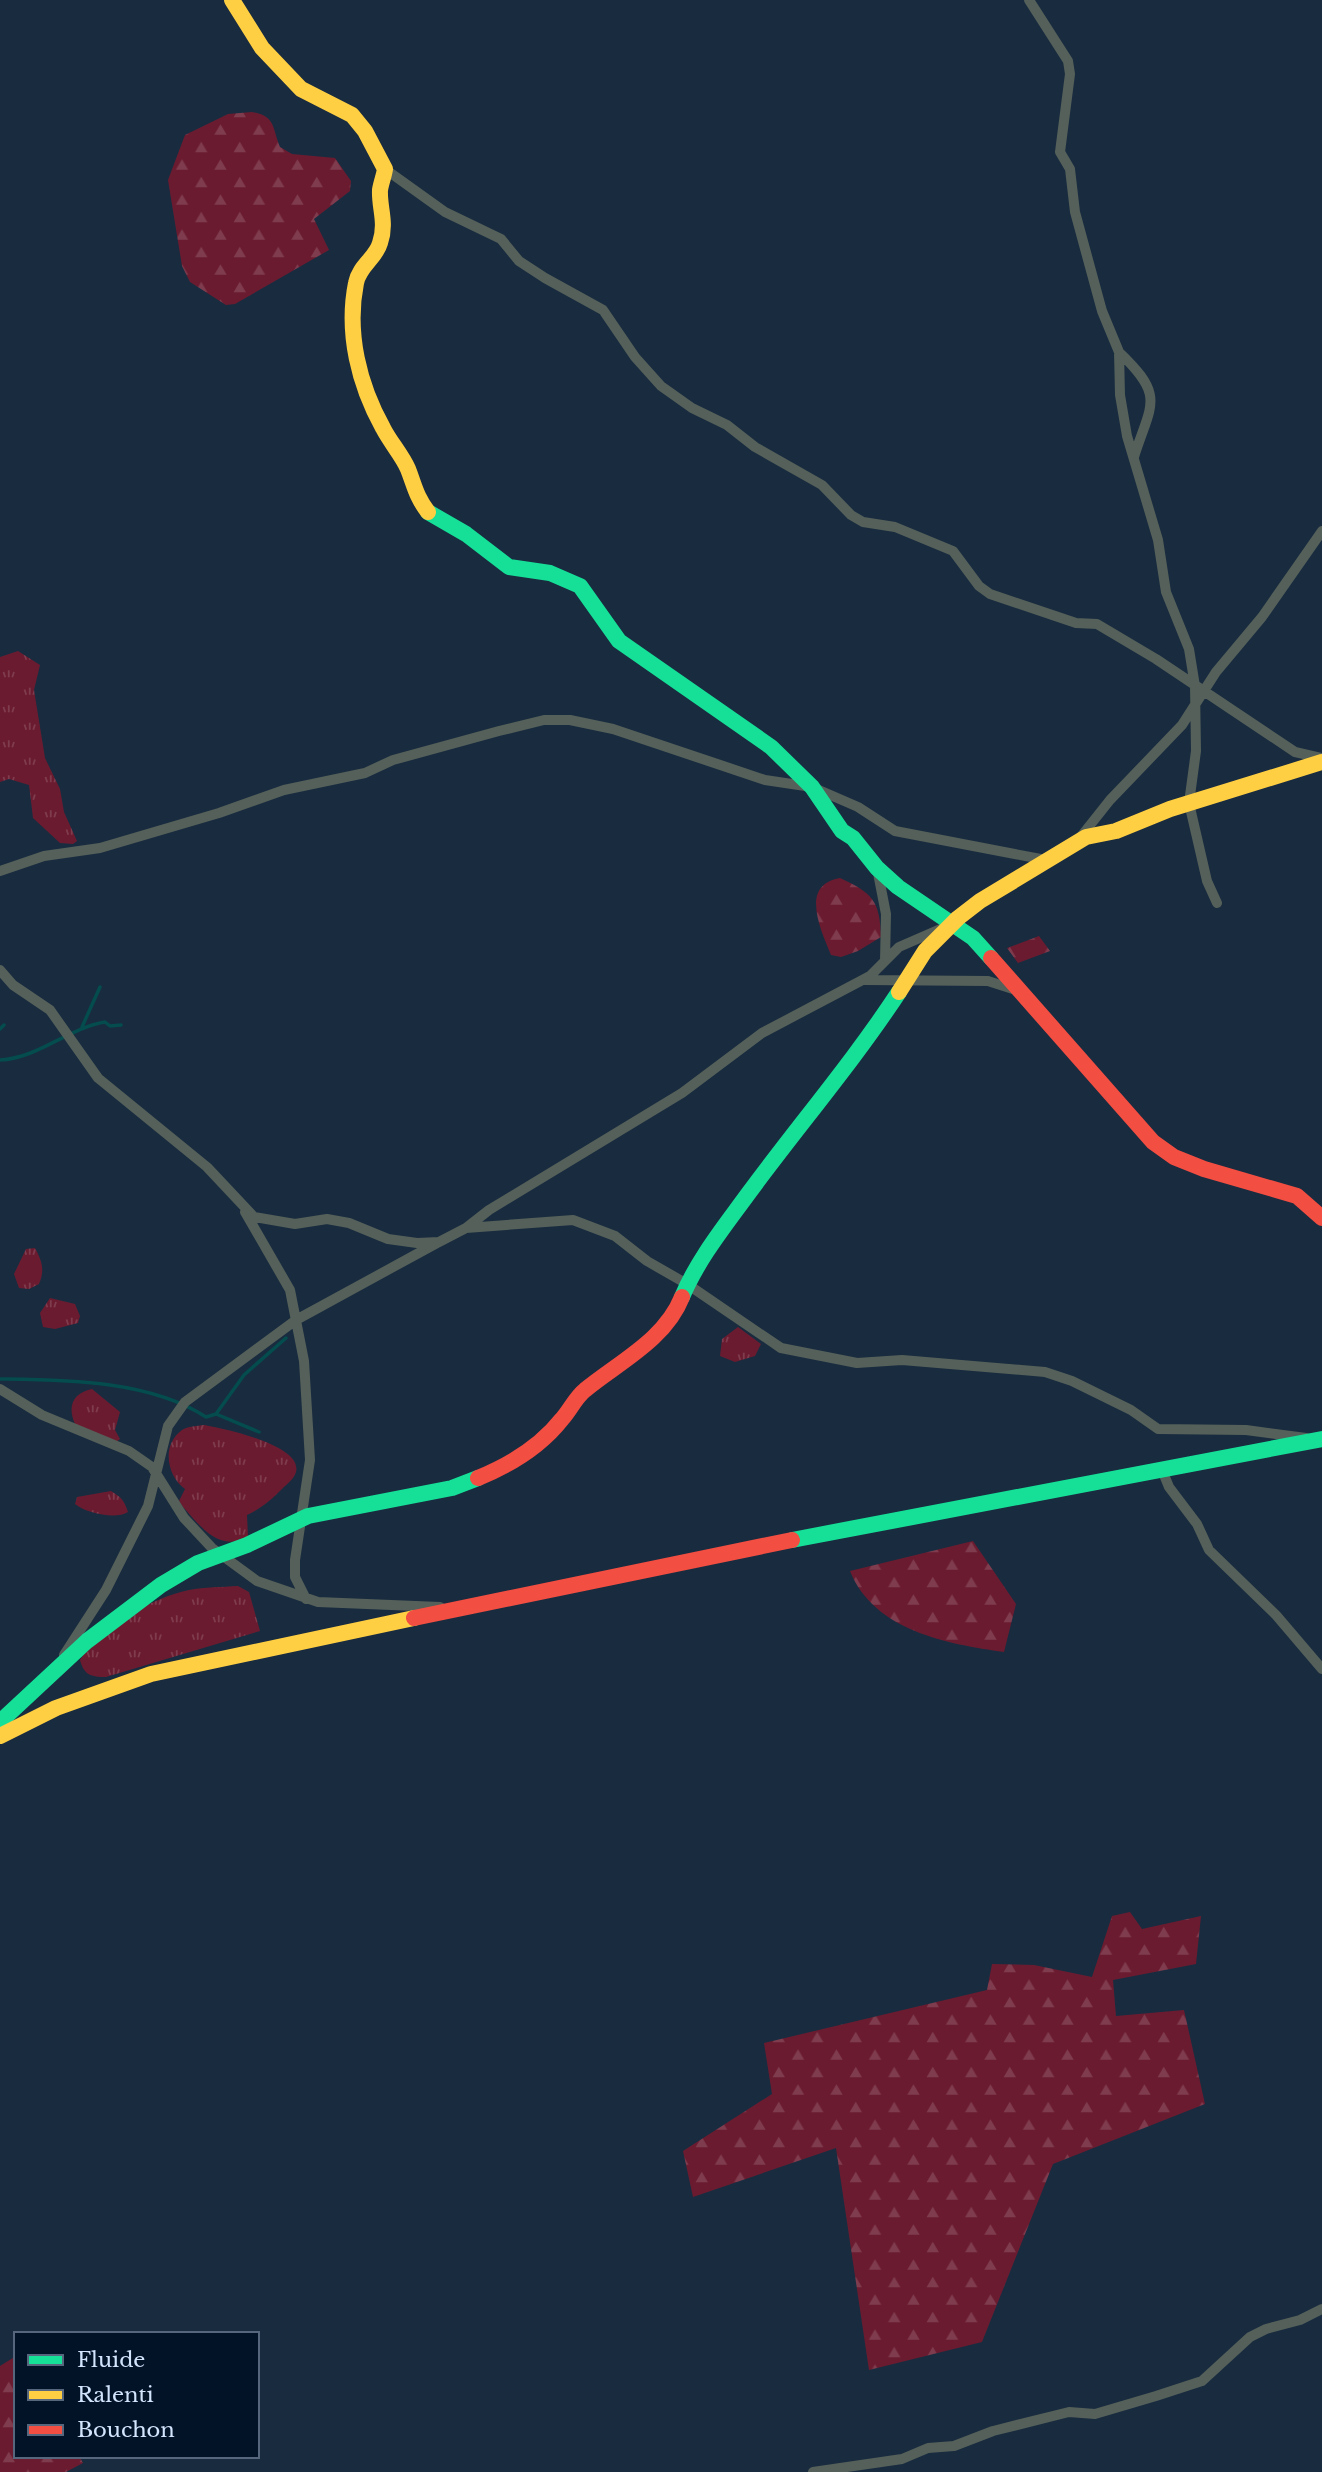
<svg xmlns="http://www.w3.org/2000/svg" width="1322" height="2472" viewBox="0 0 1322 2472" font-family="'Libre Baskerville',serif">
<defs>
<pattern id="grass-tufts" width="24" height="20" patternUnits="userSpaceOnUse" patternTransform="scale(1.75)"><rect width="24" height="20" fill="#6b1b2f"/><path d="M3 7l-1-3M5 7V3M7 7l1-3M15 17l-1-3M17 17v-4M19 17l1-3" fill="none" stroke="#7f3c4e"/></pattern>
<pattern id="forest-firs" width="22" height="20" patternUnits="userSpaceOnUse" patternTransform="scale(1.75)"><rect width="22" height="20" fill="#6b1b2f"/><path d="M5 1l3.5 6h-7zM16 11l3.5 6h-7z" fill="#7f3c4e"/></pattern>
</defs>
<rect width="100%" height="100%" fill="#192b3f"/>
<path fill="url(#grass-tufts)" d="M18,651L40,665L34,690L45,758L60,789L64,812L77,841L73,844L60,843L33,818L29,785L9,779L0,782V657Z
M35,1248C42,1261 45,1270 39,1284L29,1289L19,1288L14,1274L26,1249Z
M50,1298L75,1304L80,1316L78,1323L55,1329L43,1327L40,1313Z
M738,1327L761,1344L755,1356L735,1362L720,1356L722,1339Z
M92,1389L120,1412L115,1430L120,1439L116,1442L75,1424C67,1406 73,1393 92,1389Z
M204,1425C222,1428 303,1445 296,1472C294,1479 287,1484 282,1489C271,1500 262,1508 247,1515L248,1537C219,1552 202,1528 183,1507L179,1501L185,1489C167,1476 161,1445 182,1430C188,1426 197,1426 204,1425Z
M111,1491C121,1497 124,1500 128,1512C116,1520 86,1513 75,1504L77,1497Z
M238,1586L249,1592L260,1631L106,1677C91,1677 84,1675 80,1660C101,1627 151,1598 189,1590C205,1587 222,1587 238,1586Z"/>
<path fill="url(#forest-firs)" d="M252,112C276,116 272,128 280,147L292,154L335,158L351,181L350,191L314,219L329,250L235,304L226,305L190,282L182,266L168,180L185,135L228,114Z
M840,878C872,893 880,900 881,937L858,951L841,957L831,955C821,930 799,885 840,878Z
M1039,936L1050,951L1018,963L1007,948Z
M973,1541L1016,1604L1004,1652C948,1644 874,1631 850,1571Z
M1130,1912L1142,1929L1201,1916L1196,1964L1113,1980L1116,2016L1184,2010L1205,2104L1053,2164L982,2342L869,2370L836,2148L693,2197L683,2151L772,2094L764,2043L987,1990L992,1964L1034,1965L1092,1977L1112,1916Z
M16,2356V2456H79L83,2463L66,2472H0V2366Z"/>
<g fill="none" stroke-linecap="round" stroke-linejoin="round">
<path stroke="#044c4d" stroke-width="3.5" d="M82,1027L100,987
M0,1029L4,1025
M0,1060C39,1058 68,1028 105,1022L110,1026L121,1025
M0,1379C66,1380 149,1380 206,1417L216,1414L244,1375L286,1338
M216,1414L259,1432"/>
<path stroke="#546059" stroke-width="10" d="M1029,0L1068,61L1070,74L1060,152L1070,169L1075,212L1102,311L1119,352L1120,395L1127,436L1158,540L1166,592L1189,649L1195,686L1196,751L1189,803L1207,881L1217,903
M385,169L445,212L501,239L519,261L545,278L603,310L635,357L661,386L692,408L727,425L755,447L822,485L851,515L863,522L895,527L953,551L979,586L990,594L1076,623L1097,624L1156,659L1295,752L1322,758
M1119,352C1166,397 1151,403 1134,457
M1079,839L1110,800L1182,725L1216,672L1262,617L1322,531
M877,868L886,914L885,961
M0,871L44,856L100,848L219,813L284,790L365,773L393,760L499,731L544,720H570L613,729L765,780L812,787L858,807L895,831L1046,860
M0,970L13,985L50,1010L98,1078L207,1167L254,1217L295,1224L327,1219L349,1223L388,1239L417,1243L439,1242L466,1228L573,1220L615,1236L647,1261L687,1284L781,1348L857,1363L902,1360L1045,1372L1072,1381L1131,1410L1158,1429L1246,1430L1306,1438
M865,980L988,981L1019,991
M245,1212L290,1290L304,1361L310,1460L295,1560V1577L306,1599
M466,1228L489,1210L682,1093L762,1033L870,976L899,947L945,927
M0,1389L42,1415L129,1451L152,1467L184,1518L212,1548L257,1581L318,1602L440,1607
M1162,1470L1169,1487L1197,1524L1209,1550L1276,1615L1322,1669
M64,1655L106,1590L148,1506L168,1426L185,1402L296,1320L437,1243
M813,2472L902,2459L928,2448L954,2446L993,2431L1069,2412L1095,2414L1156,2396L1202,2381L1250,2337L1266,2329L1300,2320L1322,2309"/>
<path stroke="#16e098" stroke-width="16" d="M428,512L466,534L509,567L550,573L580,586L619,641L771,747L812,787L842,831L853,838L877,868L898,887L973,938L991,958
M682,1297C698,1259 724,1227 748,1194C798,1126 853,1062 899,992
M792,1540L1322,1439
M0,1722L87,1641L161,1585L198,1563L247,1545L308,1516L452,1488L478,1478"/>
<path stroke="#ffcf43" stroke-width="16" d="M232,0L262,48L301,89L352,115L365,131L385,169C384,176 381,183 380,190C379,208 387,222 380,243C376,258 359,266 356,283C346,333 359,385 383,428C390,442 402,455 408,469C415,487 416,496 428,512
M899,992L925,951L958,918L980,901L1086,837L1116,831L1170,809L1322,762
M0,1736L56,1708L151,1674L414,1618"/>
<path stroke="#f24e42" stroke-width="16" d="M991,958L1153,1142L1174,1157L1204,1169L1297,1196L1322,1218
M478,1478C510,1465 540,1447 562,1419C570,1410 576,1397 585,1390C619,1362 665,1340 682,1297
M414,1618L792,1540"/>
</g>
<rect x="14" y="2332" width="245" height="126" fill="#031327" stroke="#56677d" stroke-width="2"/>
<rect x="28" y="2355" width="35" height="10" fill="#16e098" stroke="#56677d" stroke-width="2"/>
<text x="77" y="2367" font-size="21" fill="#d2e5fd">Fluide</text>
<rect x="28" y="2390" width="35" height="10" fill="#ffcf43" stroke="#56677d" stroke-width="2"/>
<text x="77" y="2402" font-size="21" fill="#d2e5fd">Ralenti</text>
<rect x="28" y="2425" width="35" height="10" fill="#f24e42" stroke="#56677d" stroke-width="2"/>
<text x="77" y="2437" font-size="21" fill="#d2e5fd">Bouchon</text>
</svg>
